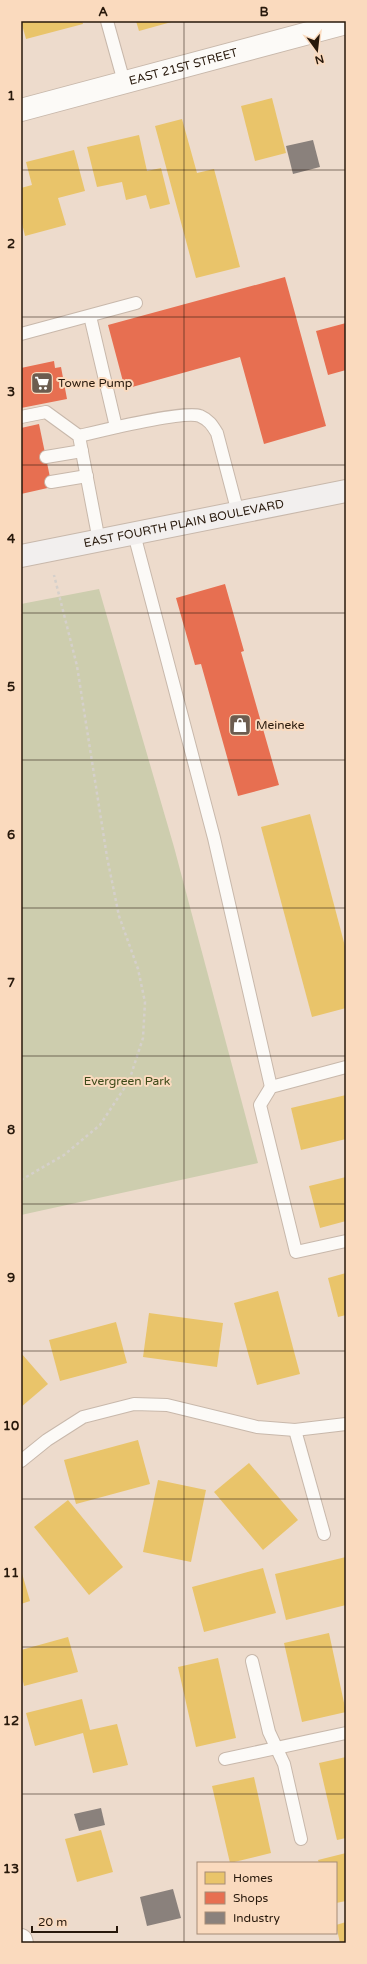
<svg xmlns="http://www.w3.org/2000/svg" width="367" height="1964" viewBox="0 0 367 1964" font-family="'Varela Round',sans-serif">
	<rect width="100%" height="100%" fill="#eddbcc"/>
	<!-- green -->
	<polygon fill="#cdcdae" points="99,589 174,847 258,1163 21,1215 21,604"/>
	<!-- homes -->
	<g fill="#e9c46a">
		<polygon points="21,21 82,21 83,24 26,39"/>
		<polygon points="136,21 175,21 139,31"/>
		<polygon points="272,98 286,153 255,161 241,106"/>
		<polygon points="182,119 197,173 214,169 240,267 196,278 155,126"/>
		<polygon points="139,135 147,171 161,168 170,204 150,209 146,195 126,200 122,182 97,187 87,147"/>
		<polygon points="74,150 85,191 58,198 66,225 25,236 21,219 21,188 32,185 26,162"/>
		<polygon points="310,814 346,950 346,1008 312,1017 261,827"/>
		<polygon points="346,1095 346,1139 301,1150 291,1108"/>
		<polygon points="346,1177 346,1221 320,1228 309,1186"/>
		<polygon points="346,1273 346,1315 338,1317 328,1278"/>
		<polygon points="278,1291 300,1374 257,1385 234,1303"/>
		<polygon points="149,1313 223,1323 217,1367 143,1357"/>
		<polygon points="116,1322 127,1363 60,1381 49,1340"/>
		<polygon points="21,1353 48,1384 21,1407"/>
		<polygon points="138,1440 150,1484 76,1504 64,1460"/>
		<polygon points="249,1463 298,1520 263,1550 214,1492"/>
		<polygon points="158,1480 206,1490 191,1562 143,1552"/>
		<polygon points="68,1500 123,1567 89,1595 34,1527"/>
		<polygon points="346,1557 346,1605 286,1620 275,1574"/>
		<polygon points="263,1568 276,1613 204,1632 192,1587"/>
		<polygon points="21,1570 30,1601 21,1604"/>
		<polygon points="329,1633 346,1712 302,1722 284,1643"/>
		<polygon points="68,1637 78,1672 24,1686 21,1673 21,1650"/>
		<polygon points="218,1658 236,1738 196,1747 178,1667"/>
		<polygon points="82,1699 90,1730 117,1724 128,1765 93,1773 83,1733 35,1746 26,1713"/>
		<polygon points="346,1757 346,1838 337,1840 319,1763"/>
		<polygon points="254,1777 271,1853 230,1863 212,1786"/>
		<polygon points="101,1830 113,1872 77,1882 65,1839"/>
		<polygon points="346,1853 346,1901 336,1903 336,1863 319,1863 318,1860"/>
		<polygon points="346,1922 346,1943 340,1943 336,1925"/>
	</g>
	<!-- shops -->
	<g fill="#e76f51">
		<polygon points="285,277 326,426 264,444 240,357 125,389 108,325"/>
		<polygon points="346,323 346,370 328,375 316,331"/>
		<polygon points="54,361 55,368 61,367 67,399 21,408 21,368"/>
		<polygon points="39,424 52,487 21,494 21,428"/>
		<polygon points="225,584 244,651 241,652 279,785 238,796 201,664 195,665 176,598"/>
	</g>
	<!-- industry -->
	<g fill="#8a817c">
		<polygon points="313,140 320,167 293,174 286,146"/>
		<polygon points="101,1808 105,1825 79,1831 74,1814"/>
		<polygon points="173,1889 181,1918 147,1926 140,1897"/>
	</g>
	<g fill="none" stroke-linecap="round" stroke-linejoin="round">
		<!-- service casing -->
		<g stroke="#c8b8ab" stroke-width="14">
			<g id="service">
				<polyline points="107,21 124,82"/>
				<polyline points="90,316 116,427"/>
				<polyline points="21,334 136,303"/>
				<polyline points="21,417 46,412 79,436 99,541"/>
				<path d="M79,436C100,431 184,410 200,416C209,420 212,425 217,433L238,513"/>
				<polyline points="46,457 82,451"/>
				<polyline points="51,482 87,476"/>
				<polyline points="134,534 214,838 271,1087"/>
				<polyline points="346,1067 271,1087 260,1105 296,1252 346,1241"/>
				<polyline points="295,1430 324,1534"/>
				<polyline points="21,1461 47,1440 83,1417 134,1404 167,1405 257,1427 295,1430 346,1424"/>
				<polyline points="252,1661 269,1732 284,1764 301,1839"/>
				<polyline points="225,1759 346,1733"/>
			</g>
		</g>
		<!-- minor casing -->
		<g stroke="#c8b8ab" stroke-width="24">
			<g id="minor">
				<path id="s1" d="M21,110L346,23"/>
				<polyline points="21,1940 22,1943"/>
			</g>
		</g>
		<!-- secondary casing -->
		<g stroke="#c8b8ab" stroke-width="24">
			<g id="secondary">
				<path id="s2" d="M21,556L346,491"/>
			</g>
		</g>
		<!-- path -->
		<polyline stroke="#d5d0cb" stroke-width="2.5" stroke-dasharray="3 3" stroke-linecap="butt" points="21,1180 64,1155 100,1125 129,1081 143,1038 145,1002 138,969 119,916 107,857 77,666 54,575"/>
		<!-- service -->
		<use href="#service" stroke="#fcfaf7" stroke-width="12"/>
		<!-- minor -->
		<use href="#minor" stroke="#fcfaf7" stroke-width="22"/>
		<!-- secondary -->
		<use href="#secondary" stroke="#f2efee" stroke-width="22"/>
	</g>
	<!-- grid -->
	<path fill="none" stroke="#27180b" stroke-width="1" stroke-opacity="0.55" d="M184,21V1943M21,170H346M21,317H346M21,465H346M21,613H346M21,760H346M21,908H346M21,1056H346M21,1204H346M21,1351H346M21,1499H346M21,1647H346M21,1794H346"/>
	<!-- icons -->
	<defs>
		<g id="supermarket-square" transform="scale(1.15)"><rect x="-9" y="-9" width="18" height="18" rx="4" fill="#6c5c4f" stroke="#fadabe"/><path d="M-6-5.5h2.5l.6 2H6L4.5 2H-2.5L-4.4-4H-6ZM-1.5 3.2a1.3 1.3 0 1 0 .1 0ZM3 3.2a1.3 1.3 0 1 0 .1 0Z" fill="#fff"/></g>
		<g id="shop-square" transform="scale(1.15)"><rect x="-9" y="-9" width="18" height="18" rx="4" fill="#6c5c4f" stroke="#fadabe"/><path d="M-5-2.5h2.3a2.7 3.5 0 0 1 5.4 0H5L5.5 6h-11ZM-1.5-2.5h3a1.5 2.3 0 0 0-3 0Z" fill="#fff"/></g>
	</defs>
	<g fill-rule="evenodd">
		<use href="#supermarket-square" x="42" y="383"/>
		<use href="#shop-square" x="240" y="725"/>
	</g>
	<g text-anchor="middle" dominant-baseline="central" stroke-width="4" stroke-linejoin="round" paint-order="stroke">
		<!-- street labels -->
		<g font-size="12" fill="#27180b" stroke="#fadabe">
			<text stroke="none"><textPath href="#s1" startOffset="168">EAST 21ST STREET</textPath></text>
			<text stroke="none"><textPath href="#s2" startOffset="166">EAST FOURTH PLAIN BOULEVARD</textPath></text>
		</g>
		<!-- poi labels -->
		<g font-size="12" fill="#27180b" stroke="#fadabe" text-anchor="start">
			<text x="58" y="383">Towne Pump</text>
			<text x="256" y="725">Meineke</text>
		</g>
		<!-- park labels -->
		<g font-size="12" fill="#3d4a19" stroke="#fadabe">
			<text x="127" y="1081">Evergreen Park</text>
		</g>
	</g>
	<!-- border -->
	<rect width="367" height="1964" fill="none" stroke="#fadabe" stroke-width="44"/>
	<!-- legend -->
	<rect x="197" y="1862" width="140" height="72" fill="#fadabe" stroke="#a68c76"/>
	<rect x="205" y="1872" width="20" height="12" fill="#e9c46a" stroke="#a68c76"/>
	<text x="233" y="1882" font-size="12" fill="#27180b">Homes</text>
	<rect x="205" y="1892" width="20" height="12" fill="#e76f51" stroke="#a68c76"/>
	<text x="233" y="1902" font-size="12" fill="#27180b">Shops</text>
	<rect x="205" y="1912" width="20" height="12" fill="#8a817c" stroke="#a68c76"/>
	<text x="233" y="1922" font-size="12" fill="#27180b">Industry</text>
	<!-- north arrow -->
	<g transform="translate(317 50) rotate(165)" stroke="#fadabe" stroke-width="3" paint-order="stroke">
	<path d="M0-3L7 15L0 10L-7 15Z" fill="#27180b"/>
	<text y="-6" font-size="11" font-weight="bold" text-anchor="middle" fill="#27180b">N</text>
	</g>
	<!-- scale -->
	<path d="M32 1926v6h85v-6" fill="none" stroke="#27180b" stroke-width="2"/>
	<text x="38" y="1926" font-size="12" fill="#27180b" stroke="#fadabe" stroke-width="3" paint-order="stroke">20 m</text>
	<rect x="22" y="22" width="323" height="1920" fill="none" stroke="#27180b" stroke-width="1.5"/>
	<g font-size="13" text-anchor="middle" font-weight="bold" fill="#27180b">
		<text x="103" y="16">A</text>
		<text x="264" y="16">B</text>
		<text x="11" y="100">1</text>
		<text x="11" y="248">2</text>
		<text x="11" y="396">3</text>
		<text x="11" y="543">4</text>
		<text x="11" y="691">5</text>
		<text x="11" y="839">6</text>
		<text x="11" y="987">7</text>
		<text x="11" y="1134">8</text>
		<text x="11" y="1282">9</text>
		<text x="11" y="1430">10</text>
		<text x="11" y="1577">11</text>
		<text x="11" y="1725">12</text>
		<text x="11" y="1873">13</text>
	</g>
</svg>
